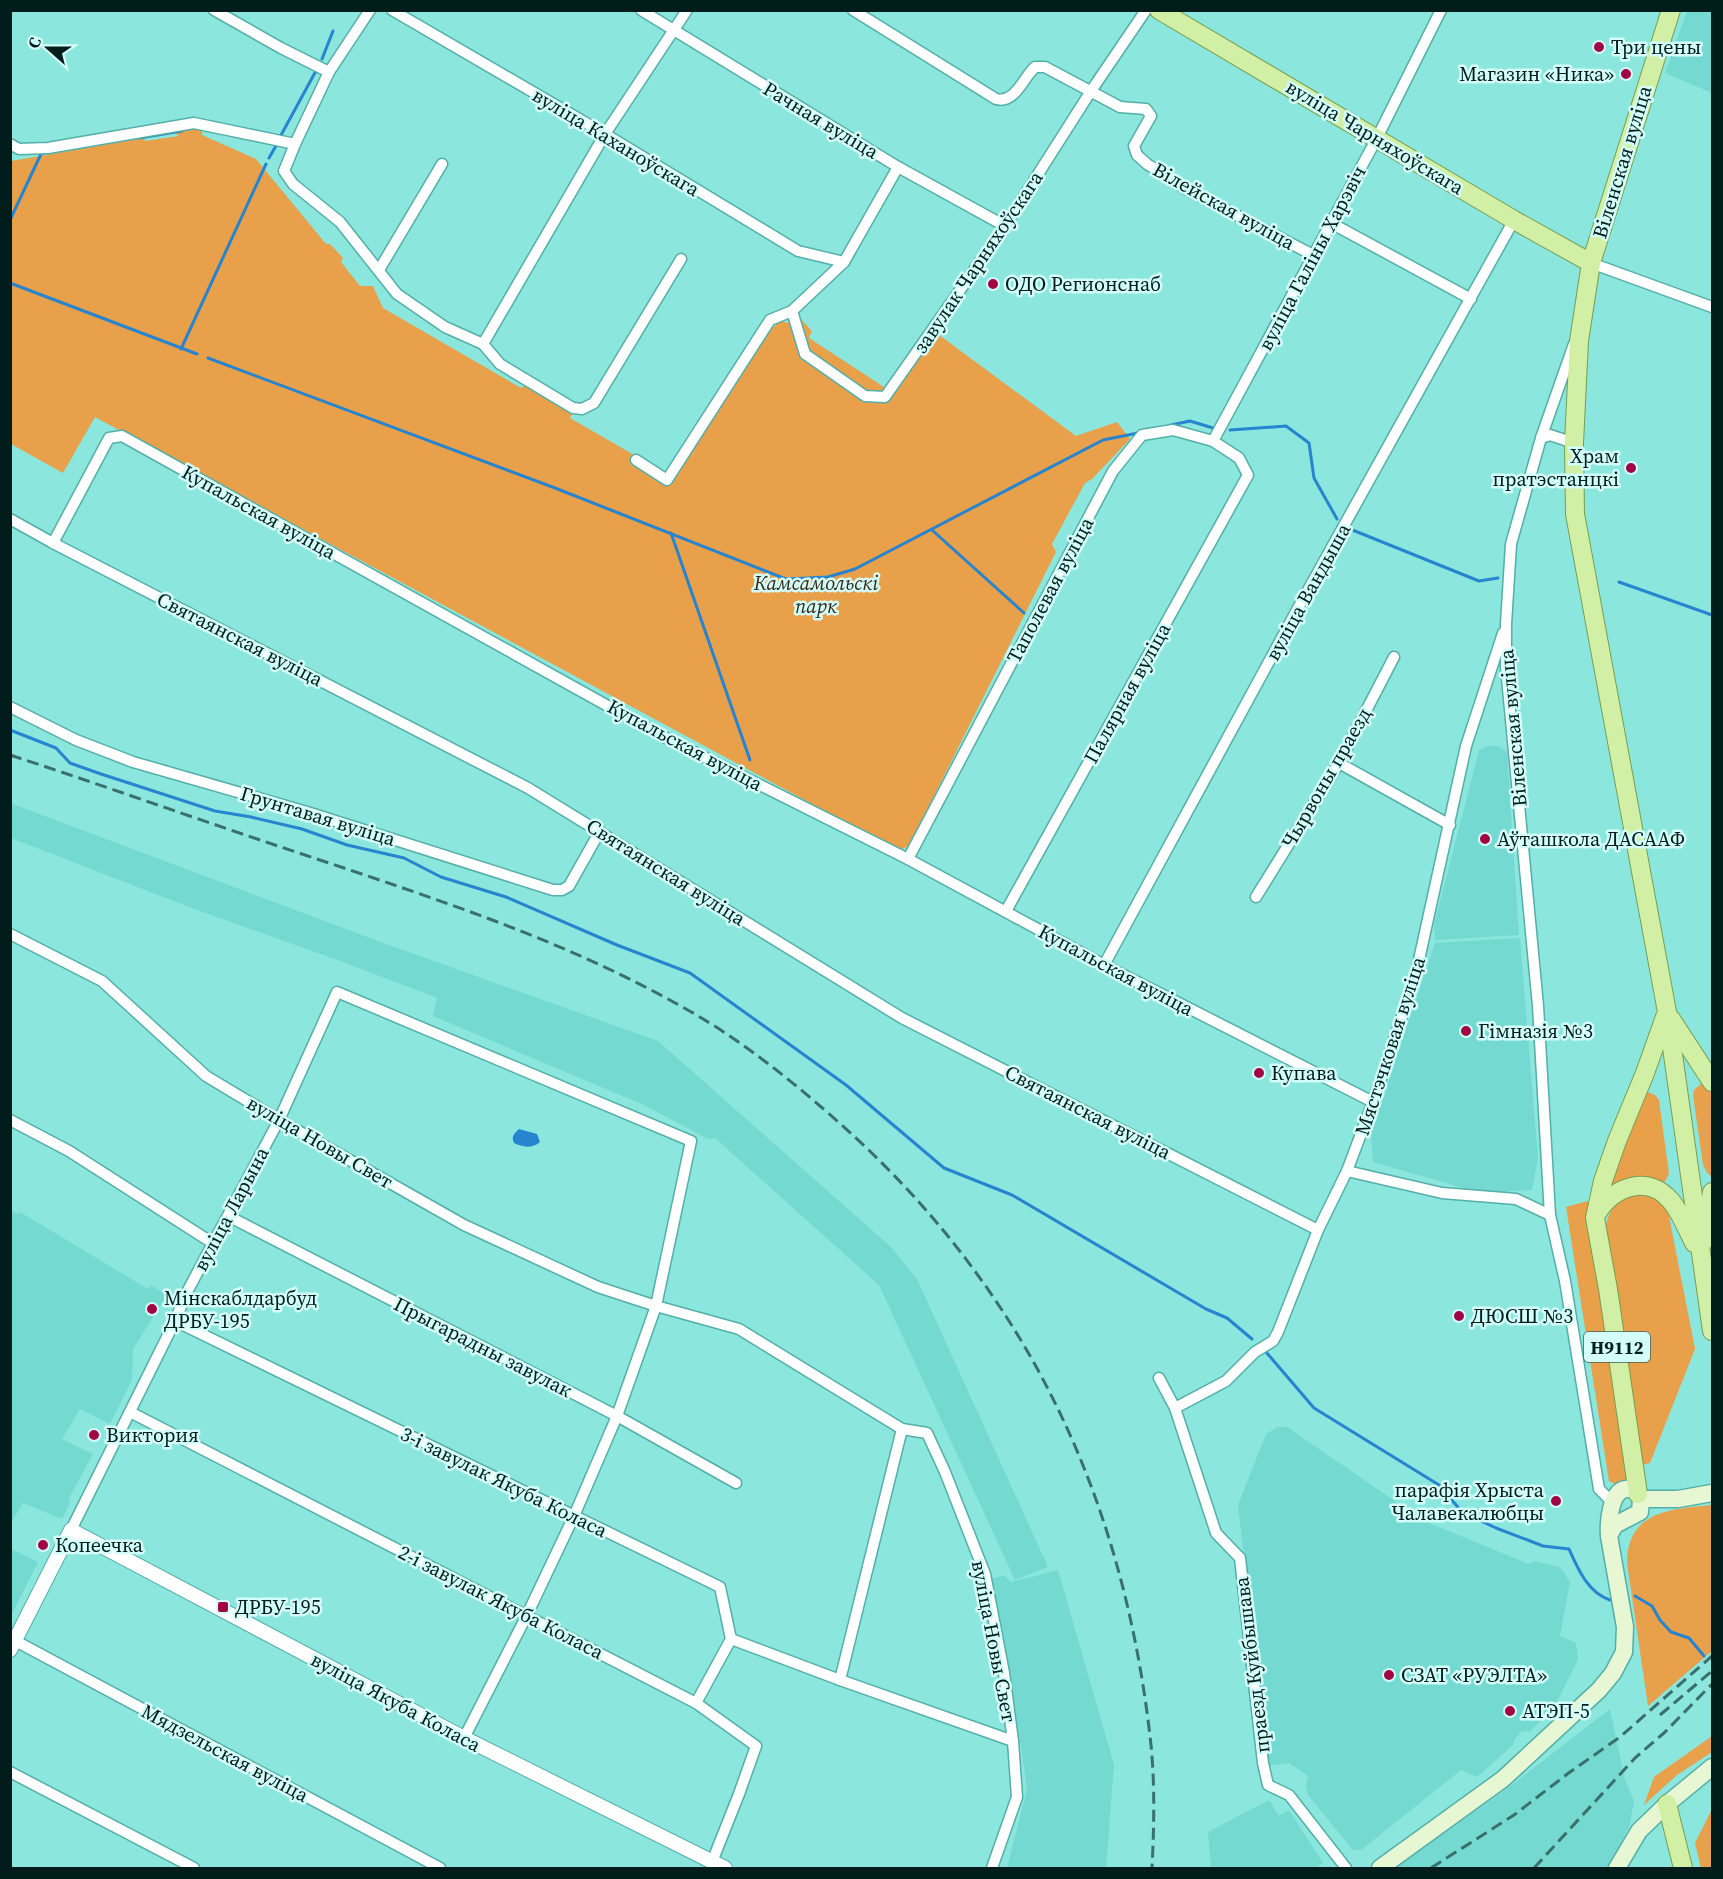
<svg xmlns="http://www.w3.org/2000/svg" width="1723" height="1879" viewBox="0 0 1723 1879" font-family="'Source Serif 4',serif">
	<rect width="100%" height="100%" fill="#8be6dd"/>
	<!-- built -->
	<g fill="#74dad1">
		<polygon points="1687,11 1712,11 1712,93 1665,73"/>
		<polygon points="1487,746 1498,746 1507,752 1519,935 1435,940 1434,925 1479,750"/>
		<polygon points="10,803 378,941 658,1041 891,1247 917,1279 1048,1567 1015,1580 879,1285 715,1138 708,1139 644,1105 433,1016 437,998 343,962 189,907 11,838"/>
		<polygon points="1520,938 1538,1159 1532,1190 1481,1193 1373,1162 1371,1133 1435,943"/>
		<polygon points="11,1210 18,1214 20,1212 148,1289 151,1285 167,1295 133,1349 132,1380 110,1424 80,1409 62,1439 93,1454 69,1498 70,1503 62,1519 23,1503 11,1523"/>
		<polygon points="1278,1427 1287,1427 1424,1521 1529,1564 1533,1561 1560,1567 1570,1582 1560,1636 1576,1643 1578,1659 1556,1704 1530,1732 1522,1731 1515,1739 1512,1746 1477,1777 1461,1770 1361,1850 1353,1850 1308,1795 1306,1785 1308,1776 1289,1763 1268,1766 1238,1505 1266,1434"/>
		<polygon points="11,1549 38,1562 11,1616"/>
		<polygon points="1058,1570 1114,1765 1106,1868 1007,1868 1027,1789 1021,1747 989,1580 1004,1575 1011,1582"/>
		<polygon points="1610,1709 1625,1780 1634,1801 1630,1825 1608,1868 1395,1868 1504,1791"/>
		<polygon points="1269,1800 1279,1816 1289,1810 1323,1863 1315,1868 1211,1868 1208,1832"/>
	</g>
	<!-- green -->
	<g fill="#e9a04a">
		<polygon points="202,127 202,135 256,159 326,244 330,244 343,258 341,262 360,286 373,286 383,308 521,388 526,385 572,414 570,418 674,478 689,456 687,453 722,401 724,402 734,388 731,387 769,329 774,327 780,319 786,323 800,318 812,331 809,338 887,389 931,329 1076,436 1117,422 1130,439 1092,479 1085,483 1052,544 1056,552 909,846 900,850 888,845 95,417 63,473 11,444 11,161 144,138 145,141 179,136 175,133"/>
		<polygon points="1703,1082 1712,1093 1712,1177 1707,1173 1703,1165 1693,1095 1694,1090"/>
		<path d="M1645,1091L1655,1095L1659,1100L1669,1174L1663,1185C1637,1178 1628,1174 1606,1192Z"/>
		<path d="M1633,1194L1652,1196L1668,1211L1695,1349L1650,1463L1640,1465L1605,1229C1608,1212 1616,1199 1633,1194Z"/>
		<polygon points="1588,1201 1609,1320 1631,1479 1615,1484 1609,1481 1566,1207"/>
		<path d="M1712,1505V1651L1648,1706L1627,1563C1627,1511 1671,1509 1712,1505Z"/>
		<polygon points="1712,1736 1712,1752 1677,1775 1644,1805 1654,1777"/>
		<polygon points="1712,1809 1712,1868 1701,1868 1695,1843"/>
	</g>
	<!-- water -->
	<path fill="#2784ce" d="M519,1129L537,1134L540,1142C532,1149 522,1147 514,1143C511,1136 514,1134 519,1129Z"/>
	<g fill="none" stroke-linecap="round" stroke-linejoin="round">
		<!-- stream -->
		<g stroke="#2784ce" stroke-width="3">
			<polyline points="322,59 333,31"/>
			<polyline points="280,137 317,69"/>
			<polyline points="139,138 182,131"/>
			<polyline points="269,158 277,144"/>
			<polyline points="10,220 41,154 44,153"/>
			<polyline points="10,283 197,354"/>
			<polyline points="181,349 266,164"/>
			<polyline points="208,358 555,488 786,579 828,577 855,569 1103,440 1138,433"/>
			<polyline points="1171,425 1190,421 1213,428"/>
			<polyline points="1230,430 1286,426 1309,443 1314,478 1337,519"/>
			<polyline points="1350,529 1479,581 1498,578"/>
			<polyline points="932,530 1024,613"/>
			<polyline points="671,533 750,760"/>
			<polyline points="1619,582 1712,615"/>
			<polyline points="10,730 56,748 70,763 101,774 215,811 251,817 302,829 347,845 404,858 441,877 506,897 617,945 690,973 846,1085 944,1168 1012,1195 1206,1309 1227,1318 1252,1339"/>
			<path d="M1266,1352L1314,1408L1439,1485L1462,1512L1496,1528L1543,1546L1569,1549C1578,1569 1588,1593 1610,1600"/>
			<polyline points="1635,1596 1652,1606 1660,1620 1671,1632 1689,1638 1704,1656"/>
		</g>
		<!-- minor casing -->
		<g stroke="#53afa7" stroke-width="13">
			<g id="minor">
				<polyline points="214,10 281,48 329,72"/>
				<polyline points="370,10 329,72 295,144 284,171 293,184 340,222 397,294 445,327 483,344 500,364 573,408 582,409 594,403 681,259"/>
				<polyline points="392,10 605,134 798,251 844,262"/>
				<polyline points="641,10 898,167 1005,226"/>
				<path d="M853,10L996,99C1015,104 1023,78 1035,67H1045L1120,107L1146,109L1151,116L1134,146L1137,155L1147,164L1186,189L1313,255"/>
				<polyline points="10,144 19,149 48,148 194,123 295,144"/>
				<polyline points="1331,223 1471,299"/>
				<polyline points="1591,263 1712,307"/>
				<polyline points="379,270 442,164"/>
				<polyline points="792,311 805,354 865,396 885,397 1005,226 1091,91 1146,10"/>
				<polyline points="483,344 605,134 687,10"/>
				<polyline points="1574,344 1541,438 1511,544 1506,624 1506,667 1538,1006 1550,1215 1565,1281 1599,1489 1608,1498 1613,1499"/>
				<polyline points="1541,438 1550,435 1574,443"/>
				<polyline points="1213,441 1377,138 1441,10"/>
				<polyline points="636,460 667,480 770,320 792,311 844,262 898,167"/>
				<polyline points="10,519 53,543 528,788 902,1018 1318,1230"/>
				<polyline points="53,543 109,438 122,436 660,735 908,859 1104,965 1373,1102"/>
				<polyline points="10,707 76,740 133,762 307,812 553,890 562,890 569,886 600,831"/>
				<polyline points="1339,763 1450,825"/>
				<polyline points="908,859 1113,471 1142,435 1173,430 1213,441 1239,458 1248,475 1006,911"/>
				<polyline points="1256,897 1339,763 1394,657"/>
				<polyline points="10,934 102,981 206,1076 279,1120 464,1225 598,1287 656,1306 739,1329 902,1429 927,1433 945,1472 985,1574 1004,1673 1013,1741 1017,1797 992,1868"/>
				<polyline points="1104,965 1297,610 1514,220"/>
				<polyline points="10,1120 69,1151 214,1244"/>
				<polyline points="1347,1171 1442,1193 1516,1199 1550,1215"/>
				<polyline points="228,1216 617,1416 736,1483"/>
				<polyline points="175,1321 720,1587 731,1639 696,1703"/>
				<polyline points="1159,1378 1175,1408 1216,1533 1240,1558 1263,1763 1268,1785 1289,1795 1346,1868"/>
				<polyline points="1175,1408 1226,1381 1255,1352 1273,1341 1278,1332 1318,1230 1347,1171 1373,1102 1415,978 1466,746 1503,633"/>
				<polyline points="130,1412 696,1703 756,1746 739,1794 712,1862"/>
				<polyline points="71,1530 175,1321 187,1292 279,1120 337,992 691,1141 656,1306 617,1416 574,1516 527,1615 464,1738"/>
				<polyline points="10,1638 440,1868"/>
				<polyline points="731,1639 840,1680 1013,1741"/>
				<polyline points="840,1680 902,1429"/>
				<polyline points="10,1772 194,1868"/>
			</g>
		</g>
		<!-- tertiary casing -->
		<g stroke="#53afa7" stroke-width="16">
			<polyline id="tertiary" points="10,1650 71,1530 464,1738 725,1868"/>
		</g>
		<!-- secondary casing -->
		<g stroke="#53afa7" stroke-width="19">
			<g id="secondary">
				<polyline points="1641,1499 1678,1499 1712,1493"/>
				<path d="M1380,1868L1503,1779L1599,1690L1613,1673L1624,1652L1625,1627L1609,1536C1608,1523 1610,1491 1626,1489C1634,1488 1638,1493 1641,1499L1640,1512L1615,1525L1609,1536"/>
				<polyline points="1617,1868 1639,1831 1667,1804 1712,1767"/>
			</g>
		</g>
		<!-- primary casing -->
		<g stroke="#759f4f" stroke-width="20">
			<g id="primary">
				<polyline points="1159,10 1514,220 1591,263"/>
				<polyline points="1671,10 1591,263 1579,341 1574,443 1575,514 1667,1012 1712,1331"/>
				<polyline points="1671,1019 1712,1082"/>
				<path d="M1597,1213C1614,1186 1649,1174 1671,1201C1681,1213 1687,1229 1694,1243"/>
				<polyline points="1704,1241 1712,1192"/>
				<polyline points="1638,1494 1608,1289 1595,1218 1603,1181 1617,1141 1645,1073 1665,1017"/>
				<polyline points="1667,1804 1683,1868"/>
			</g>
		</g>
		<!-- minor -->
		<use href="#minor" stroke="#fff" stroke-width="10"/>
		<!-- tertiary -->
		<use href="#tertiary" stroke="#fff" stroke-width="14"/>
		<!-- secondary -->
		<use href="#secondary" stroke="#e8f7d3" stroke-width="16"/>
		<!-- primary -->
		<use href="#primary" stroke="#d2efa6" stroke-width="18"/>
		<!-- rail -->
		<g stroke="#3a706b" stroke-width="3" stroke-dasharray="12 6" stroke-linecap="butt">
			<path d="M10,755C108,787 205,822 302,854C430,897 559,938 677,1004C729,1032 776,1068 820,1106C1019,1275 1123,1487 1151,1745C1155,1786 1154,1828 1152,1868"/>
			<polyline points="1660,1715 1712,1671"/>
			<polyline points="1431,1868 1514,1815 1570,1772 1620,1737 1712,1656"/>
			<polyline points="1534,1868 1635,1758 1664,1733 1712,1684"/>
		</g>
	</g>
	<!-- markers -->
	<g fill="#a10544" stroke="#d3fef9" stroke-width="2">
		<circle cx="1599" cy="47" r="6"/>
		<circle cx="1626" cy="74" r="6"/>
		<circle cx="993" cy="284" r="6"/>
		<circle cx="1631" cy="468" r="6"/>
		<circle cx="1485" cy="839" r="6"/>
		<circle cx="1466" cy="1031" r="6"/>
		<circle cx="1259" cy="1073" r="6"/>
		<circle cx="152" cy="1309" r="6"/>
		<circle cx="1459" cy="1316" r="6"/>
		<circle cx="94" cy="1435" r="6"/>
		<circle cx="1556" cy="1501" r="6"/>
		<circle cx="43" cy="1545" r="6"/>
		<rect x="217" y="1601" width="12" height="12" rx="3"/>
		<circle cx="1389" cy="1675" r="6"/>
		<circle cx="1510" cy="1711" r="6"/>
	</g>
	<g text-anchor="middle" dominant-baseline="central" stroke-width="5" stroke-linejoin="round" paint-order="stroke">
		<!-- shield labels -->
		<rect fill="#d3fef9" stroke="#40605e" stroke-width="1.5" x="1584" y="1332" width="66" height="30" rx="4.5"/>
		<g font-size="18" font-weight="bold" fill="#011d1b">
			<text x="1617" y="1347">Н9112</text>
		</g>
		<!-- poi labels -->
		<g font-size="20" fill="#011d1b" stroke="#d3fef9" text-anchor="start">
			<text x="1611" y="47">Три цены</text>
			<text x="1614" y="74" text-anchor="end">Магазин «Ника»</text>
			<text x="1005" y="284">ОДО Регионснаб</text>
			<text x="1619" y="456" text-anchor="end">Храм<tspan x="1619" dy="23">пратэстанцкі</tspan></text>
			<text x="1497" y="839">Аўташкола ДАСААФ</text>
			<text x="1478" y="1031">Гімназія №3</text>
			<text x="1271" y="1073">Купава</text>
			<text x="164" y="1298">Мінскаблдарбуд<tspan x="164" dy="23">ДРБУ-195</tspan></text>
			<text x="1471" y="1316">ДЮСШ №3</text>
			<text x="106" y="1435">Виктория</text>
			<text x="1544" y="1490" text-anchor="end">парафія Хрыста<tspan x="1544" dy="23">Чалавекалюбцы</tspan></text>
			<text x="55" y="1545">Копеечка</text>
			<text x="235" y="1607">ДРБУ-195</text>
			<text x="1401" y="1675">СЗАТ «РУЭЛТА»</text>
			<text x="1522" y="1711">АТЭП-5</text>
		</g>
		<!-- street labels -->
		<g font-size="20" fill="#011d1b" stroke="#d3fef9">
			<text transform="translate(821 120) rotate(31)">Рачная вуліца</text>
			<text transform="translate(1375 137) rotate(31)">вуліца Чарняхоўскага</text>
			<text transform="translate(616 142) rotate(31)">вуліца Каханоўскага</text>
			<text transform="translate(1622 162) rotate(-73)">Віленская вуліца</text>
			<text transform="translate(1224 206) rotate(29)">Вілейская вуліца</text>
			<text transform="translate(1312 258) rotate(-62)">вуліца Галіны Харэвіч</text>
			<text transform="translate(978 262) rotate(-56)">завулак Чарняхоўскага</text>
			<text transform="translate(259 512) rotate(29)">Купальская вуліца</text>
			<text transform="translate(1050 590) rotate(-62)">Таполевая вуліца</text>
			<text transform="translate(1308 592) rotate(-61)">вуліца Вандыша</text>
			<text transform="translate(240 639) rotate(27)">Святаянская вуліца</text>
			<text transform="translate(1127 693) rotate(-61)">Палярная вуліца</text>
			<text transform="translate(1513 728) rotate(-95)">Віленская вуліца</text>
			<text transform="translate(685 745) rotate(28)">Купальская вуліца</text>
			<text transform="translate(1326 778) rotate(-60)">Чырвоны праезд</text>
			<text transform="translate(318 816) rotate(17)">Грунтавая вуліца</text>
			<text transform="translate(666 872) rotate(32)">Святаянская вуліца</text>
			<text transform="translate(1116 970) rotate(28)">Купальская вуліца</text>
			<text transform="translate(1390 1046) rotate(-72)">Мястэчковая вуліца</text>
			<text transform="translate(1088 1112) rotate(27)">Святаянская вуліца</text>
			<text transform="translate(320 1142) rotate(30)">вуліца Новы Свет</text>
			<text transform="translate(231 1209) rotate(-62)">вуліца Ларына</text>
			<text transform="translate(483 1347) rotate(27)">Прыгарадны завулак</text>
			<text transform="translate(504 1482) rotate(26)">3-і завулак Якуба Коласа</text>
			<text transform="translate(501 1602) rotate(27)">2-і завулак Якуба Коласа</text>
			<text transform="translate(994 1641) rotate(79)">вуліца Новы Свет</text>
			<text transform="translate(1252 1665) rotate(-97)">праезд Куйбышава</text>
			<text transform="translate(396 1702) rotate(28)">вуліца Якуба Коласа</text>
			<text transform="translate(225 1753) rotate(28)">Мядзельская вуліца</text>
		</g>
		<!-- park labels -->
		<g font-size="20" font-style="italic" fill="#352717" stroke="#d3fef9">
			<text x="816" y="583">Камсамольскі<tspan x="816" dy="23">парк</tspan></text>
		</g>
	</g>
	<!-- border -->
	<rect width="1723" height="1879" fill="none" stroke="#011d1b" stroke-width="24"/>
	<!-- north arrow -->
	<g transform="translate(48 48) rotate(291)" stroke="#d3fef9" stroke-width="4.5" paint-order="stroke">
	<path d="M0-4.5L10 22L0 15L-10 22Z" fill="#011d1b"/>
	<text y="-9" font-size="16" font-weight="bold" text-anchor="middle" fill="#011d1b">С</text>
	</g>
</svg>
